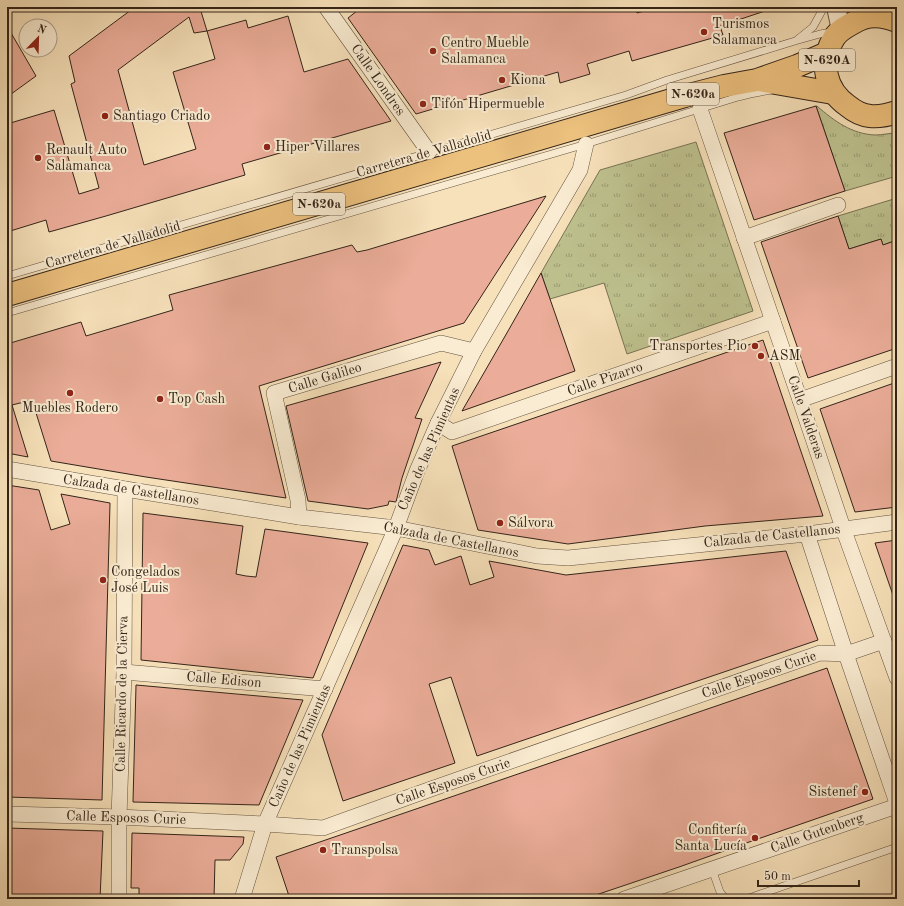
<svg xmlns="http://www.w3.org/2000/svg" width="904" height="906" viewBox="0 0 904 906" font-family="'Old Standard TT',serif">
	<defs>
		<pattern id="grass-tufts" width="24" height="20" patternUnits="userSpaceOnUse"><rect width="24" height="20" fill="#bec28f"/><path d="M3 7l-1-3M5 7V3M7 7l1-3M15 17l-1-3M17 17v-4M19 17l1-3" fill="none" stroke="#9b9d74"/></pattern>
	</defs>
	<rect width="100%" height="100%" fill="#f7e1ba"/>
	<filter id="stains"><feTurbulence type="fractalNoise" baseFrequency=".005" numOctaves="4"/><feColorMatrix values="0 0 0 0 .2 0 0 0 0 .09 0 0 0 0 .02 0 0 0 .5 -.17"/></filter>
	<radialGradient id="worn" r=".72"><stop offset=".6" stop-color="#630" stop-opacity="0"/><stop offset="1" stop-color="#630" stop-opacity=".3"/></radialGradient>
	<!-- grass -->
	<g fill="url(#grass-tufts)" stroke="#787354">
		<path d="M816,106H817C834,121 852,134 875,135C882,135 890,133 897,133V176L845,191Z"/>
		<polygon points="696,142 753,311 627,354 604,283 550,299 541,273 600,170"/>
		<polygon points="897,198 897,240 883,245 881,239 849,249 838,216"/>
	</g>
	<!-- building -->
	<g fill="#ebad99" stroke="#332419" fill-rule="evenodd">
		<path d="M135,7H202L200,8L207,31L246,20L248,28L288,16L304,72L348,59L391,121L242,164L245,175L106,216L49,232L46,220L7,232V124L54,110L79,194L99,188L71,84L75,82L69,56ZM189,17L194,33L207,31L215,59L173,72L196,149L144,165L118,70Z"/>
		<polygon points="362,7 635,7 637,13 658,7 770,7 771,9 720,26 723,35 632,61 629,51 587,64 590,74 560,83 558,72 416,114 348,18"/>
		<polygon points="7,26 36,76 7,97"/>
		<polygon points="816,106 845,191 754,220 724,133"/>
		<polygon points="546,196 464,323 259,386 286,498 146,477 51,461 32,400 12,405 28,457 7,453 7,344 81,322 86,336 173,310 169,295 352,245 357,252 367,250"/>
		<polygon points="838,216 849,249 881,239 883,245 897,240 897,348 808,378 761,242"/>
		<polygon points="541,273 575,371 462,411 508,331"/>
		<polygon points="763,340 823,516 705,526 568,544 478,530 452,446"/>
		<polygon points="441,362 415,418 422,419 402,478 396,502 389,501 388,505 368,509 308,501 286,406"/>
		<polygon points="897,382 897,507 855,512 820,409"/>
		<polygon points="7,485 39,490 51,530 70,524 61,494 110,503 102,800 7,797"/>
		<polygon points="143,513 243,526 236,574 246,576 256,577 265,529 368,543 313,678 141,660"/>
		<polygon points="897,540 897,601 895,601 875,543"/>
		<polygon points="403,545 429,550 435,565 461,556 470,585 494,577 489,561 566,575 786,551 818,640 477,756 451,677 429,684 455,763 343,801 322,735"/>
		<polygon points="827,668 873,799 752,841 679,867 584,899 290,899 276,857"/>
		<polygon points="136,685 303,700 259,805 133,802"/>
		<polygon points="7,828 103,831 100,899 7,899"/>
		<polygon points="132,833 244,837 243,844 230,860 215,860 214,899 139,899 139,888 131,888"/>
	</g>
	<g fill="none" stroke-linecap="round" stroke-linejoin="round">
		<!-- service casing -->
		<g stroke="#645341" stroke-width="8">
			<g id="service">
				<polyline points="798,39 813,27 824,7"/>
				<polyline points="7,276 626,95 667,80 795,41 820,34 832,32"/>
				<polyline points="7,313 586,144 738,97 750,94 771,90"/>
				<polyline points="712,869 720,892 726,899"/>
				<polyline points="746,899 897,847"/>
			</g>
		</g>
		<!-- minor casing -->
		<g stroke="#645341" stroke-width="16">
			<g id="minor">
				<polyline points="326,7 429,152"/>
				<polyline points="700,109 800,400 843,528 897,678"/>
				<polyline points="744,238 838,205"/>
				<polyline points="800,400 897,366"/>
				<polyline points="438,423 452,432 773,321"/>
				<polyline points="7,469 125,489 299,517 396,528 537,556 568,558 807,534 897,522"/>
				<polyline points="299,517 298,500 274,393 441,343 474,351"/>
				<polyline points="807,534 846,654 897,803"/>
				<polyline points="124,672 325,689"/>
				<polyline points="7,814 119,817 265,824 323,828 431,789 820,653 846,654 884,641"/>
				<polyline points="119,899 119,817 124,672 125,489"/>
				<polyline points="242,899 265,824 396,528 417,471 438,423 474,351 580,170 586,144"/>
				<polyline points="624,899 897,806"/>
			</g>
		</g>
		<!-- tertiary casing -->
		<g stroke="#645341" stroke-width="20">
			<polyline id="tertiary" points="836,7 841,30"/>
		</g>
		<!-- trunk casing -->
		<g stroke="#332419" stroke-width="24">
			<g id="trunk">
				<path d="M897,21C881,15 868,14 853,23C846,27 838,31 834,38C819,62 825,90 848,106C854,111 861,115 870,116C879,117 888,115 897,112"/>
				<polyline points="759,80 833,93"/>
				<polyline points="7,295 685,96 724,86 757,80 797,66 827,53"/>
			</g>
		</g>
		<!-- service -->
		<use href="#service" stroke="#faecd2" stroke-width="7"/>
		<!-- minor -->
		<use href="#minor" stroke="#faecd2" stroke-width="15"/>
		<!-- tertiary -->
		<use href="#tertiary" stroke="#faecd2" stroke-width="18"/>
		<!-- trunk -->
		<use href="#trunk" stroke="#ecc07d" stroke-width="22"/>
	</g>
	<!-- markers -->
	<g fill="#8f2418" stroke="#faecd2" stroke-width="1.5">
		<circle cx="704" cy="32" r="4"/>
		<circle cx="433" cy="51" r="4"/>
		<circle cx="502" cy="80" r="4"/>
		<circle cx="423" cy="104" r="4"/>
		<circle cx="105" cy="116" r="4"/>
		<circle cx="267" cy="147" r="4"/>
		<circle cx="38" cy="158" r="4"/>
		<circle cx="755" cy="346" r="4"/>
		<circle cx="761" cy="356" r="4"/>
		<circle cx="70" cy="393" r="4"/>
		<circle cx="160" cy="399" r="4"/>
		<circle cx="500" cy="523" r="4"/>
		<circle cx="103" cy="580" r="4"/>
		<circle cx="865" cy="792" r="4"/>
		<circle cx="755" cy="838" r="4"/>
		<circle cx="323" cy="850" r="4"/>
	</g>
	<g text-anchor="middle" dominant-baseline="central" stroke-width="4" stroke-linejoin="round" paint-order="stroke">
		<!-- shield labels -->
		<g fill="#faecd2" stroke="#6f6050" stroke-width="1">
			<rect x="799" y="49" width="56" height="22" rx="3"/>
			<rect x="667" y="83" width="52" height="22" rx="3"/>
			<rect x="293" y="193" width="52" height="22" rx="3"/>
		</g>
		<g font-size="13" font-weight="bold" fill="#332419">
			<text x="827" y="60">N-620A</text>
			<text x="693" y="94">N-620a</text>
			<text x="319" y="204">N-620a</text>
		</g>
		<!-- poi labels -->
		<g font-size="14" fill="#332419" stroke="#faecd2" text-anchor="start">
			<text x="712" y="24">Turismos<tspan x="712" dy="16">Salamanca</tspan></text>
			<text x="441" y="43">Centro Mueble<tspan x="441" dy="16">Salamanca</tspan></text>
			<text x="510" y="80">Kiona</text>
			<text x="431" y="104">Tifón Hipermueble</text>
			<text x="113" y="116">Santiago Criado</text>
			<text x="275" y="147">Hiper Villares</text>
			<text x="46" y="150">Renault Auto<tspan x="46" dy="16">Salamanca</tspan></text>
			<text x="747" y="346" text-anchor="end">Transportes Pio</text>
			<text x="769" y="356">ASM</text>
			<text x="168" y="399">Top Cash</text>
			<text x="70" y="408" text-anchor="middle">Muebles Rodero</text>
			<text x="508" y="523">Sálvora</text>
			<text x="111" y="572">Congelados<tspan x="111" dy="16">José Luis</tspan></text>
			<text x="857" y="792" text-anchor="end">Sistenef</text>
			<text x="747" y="830" text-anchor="end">Confitería<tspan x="747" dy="16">Santa Lucía</tspan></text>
			<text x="331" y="850">Transpolsa</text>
		</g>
		<!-- street labels -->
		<g font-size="14" fill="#332419" stroke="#faecd2">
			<text transform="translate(378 80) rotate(55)">Calle Londres</text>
			<text transform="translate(424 154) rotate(-16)">Carretera de Valladolid</text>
			<text transform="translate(113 245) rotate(-16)">Carretera de Valladolid</text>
			<text transform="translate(325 378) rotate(-17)">Calle Galileo</text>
			<text transform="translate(605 379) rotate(-19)">Calle Pizarro</text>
			<text transform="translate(806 417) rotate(71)">Calle Valderas</text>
			<text transform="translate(429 449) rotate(-66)">Caño de las Pimientas</text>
			<text transform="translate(131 490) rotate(9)">Calzada de Castellanos</text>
			<text transform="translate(772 536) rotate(-6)">Calzada de Castellanos</text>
			<text transform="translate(451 540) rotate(11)">Calzada de Castellanos</text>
			<text transform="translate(759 675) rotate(-19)">Calle Esposos Curie</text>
			<text transform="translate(224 680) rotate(5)">Calle Edison</text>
			<text transform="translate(122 694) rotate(-89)">Calle Ricardo de la Cierva</text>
			<text transform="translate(300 746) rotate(-66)">Caño de las Pimientas</text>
			<text transform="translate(453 782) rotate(-19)">Calle Esposos Curie</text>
			<text transform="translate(126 818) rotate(2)">Calle Esposos Curie</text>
			<text transform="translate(817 833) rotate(-19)">Calle Gutenberg</text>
		</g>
	</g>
	<!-- margin -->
	<rect width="904" height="906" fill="none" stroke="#f7e1ba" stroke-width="24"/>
	<rect x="8" y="8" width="888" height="890" fill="none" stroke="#332419" stroke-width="2"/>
	<rect x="12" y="12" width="880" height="882" fill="none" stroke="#332419"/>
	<!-- north arrow -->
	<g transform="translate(38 38) rotate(23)"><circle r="19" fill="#faecd2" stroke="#aa9c88"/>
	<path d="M0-3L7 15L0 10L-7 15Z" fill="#8f2418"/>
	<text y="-6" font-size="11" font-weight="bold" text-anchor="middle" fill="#332419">N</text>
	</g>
	<!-- scale -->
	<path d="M758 880v6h101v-6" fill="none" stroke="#332419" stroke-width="2"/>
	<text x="764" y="880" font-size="12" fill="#332419" stroke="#faecd2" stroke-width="3" paint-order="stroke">50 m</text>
	<rect width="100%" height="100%" filter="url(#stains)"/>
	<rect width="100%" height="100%" fill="url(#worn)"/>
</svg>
